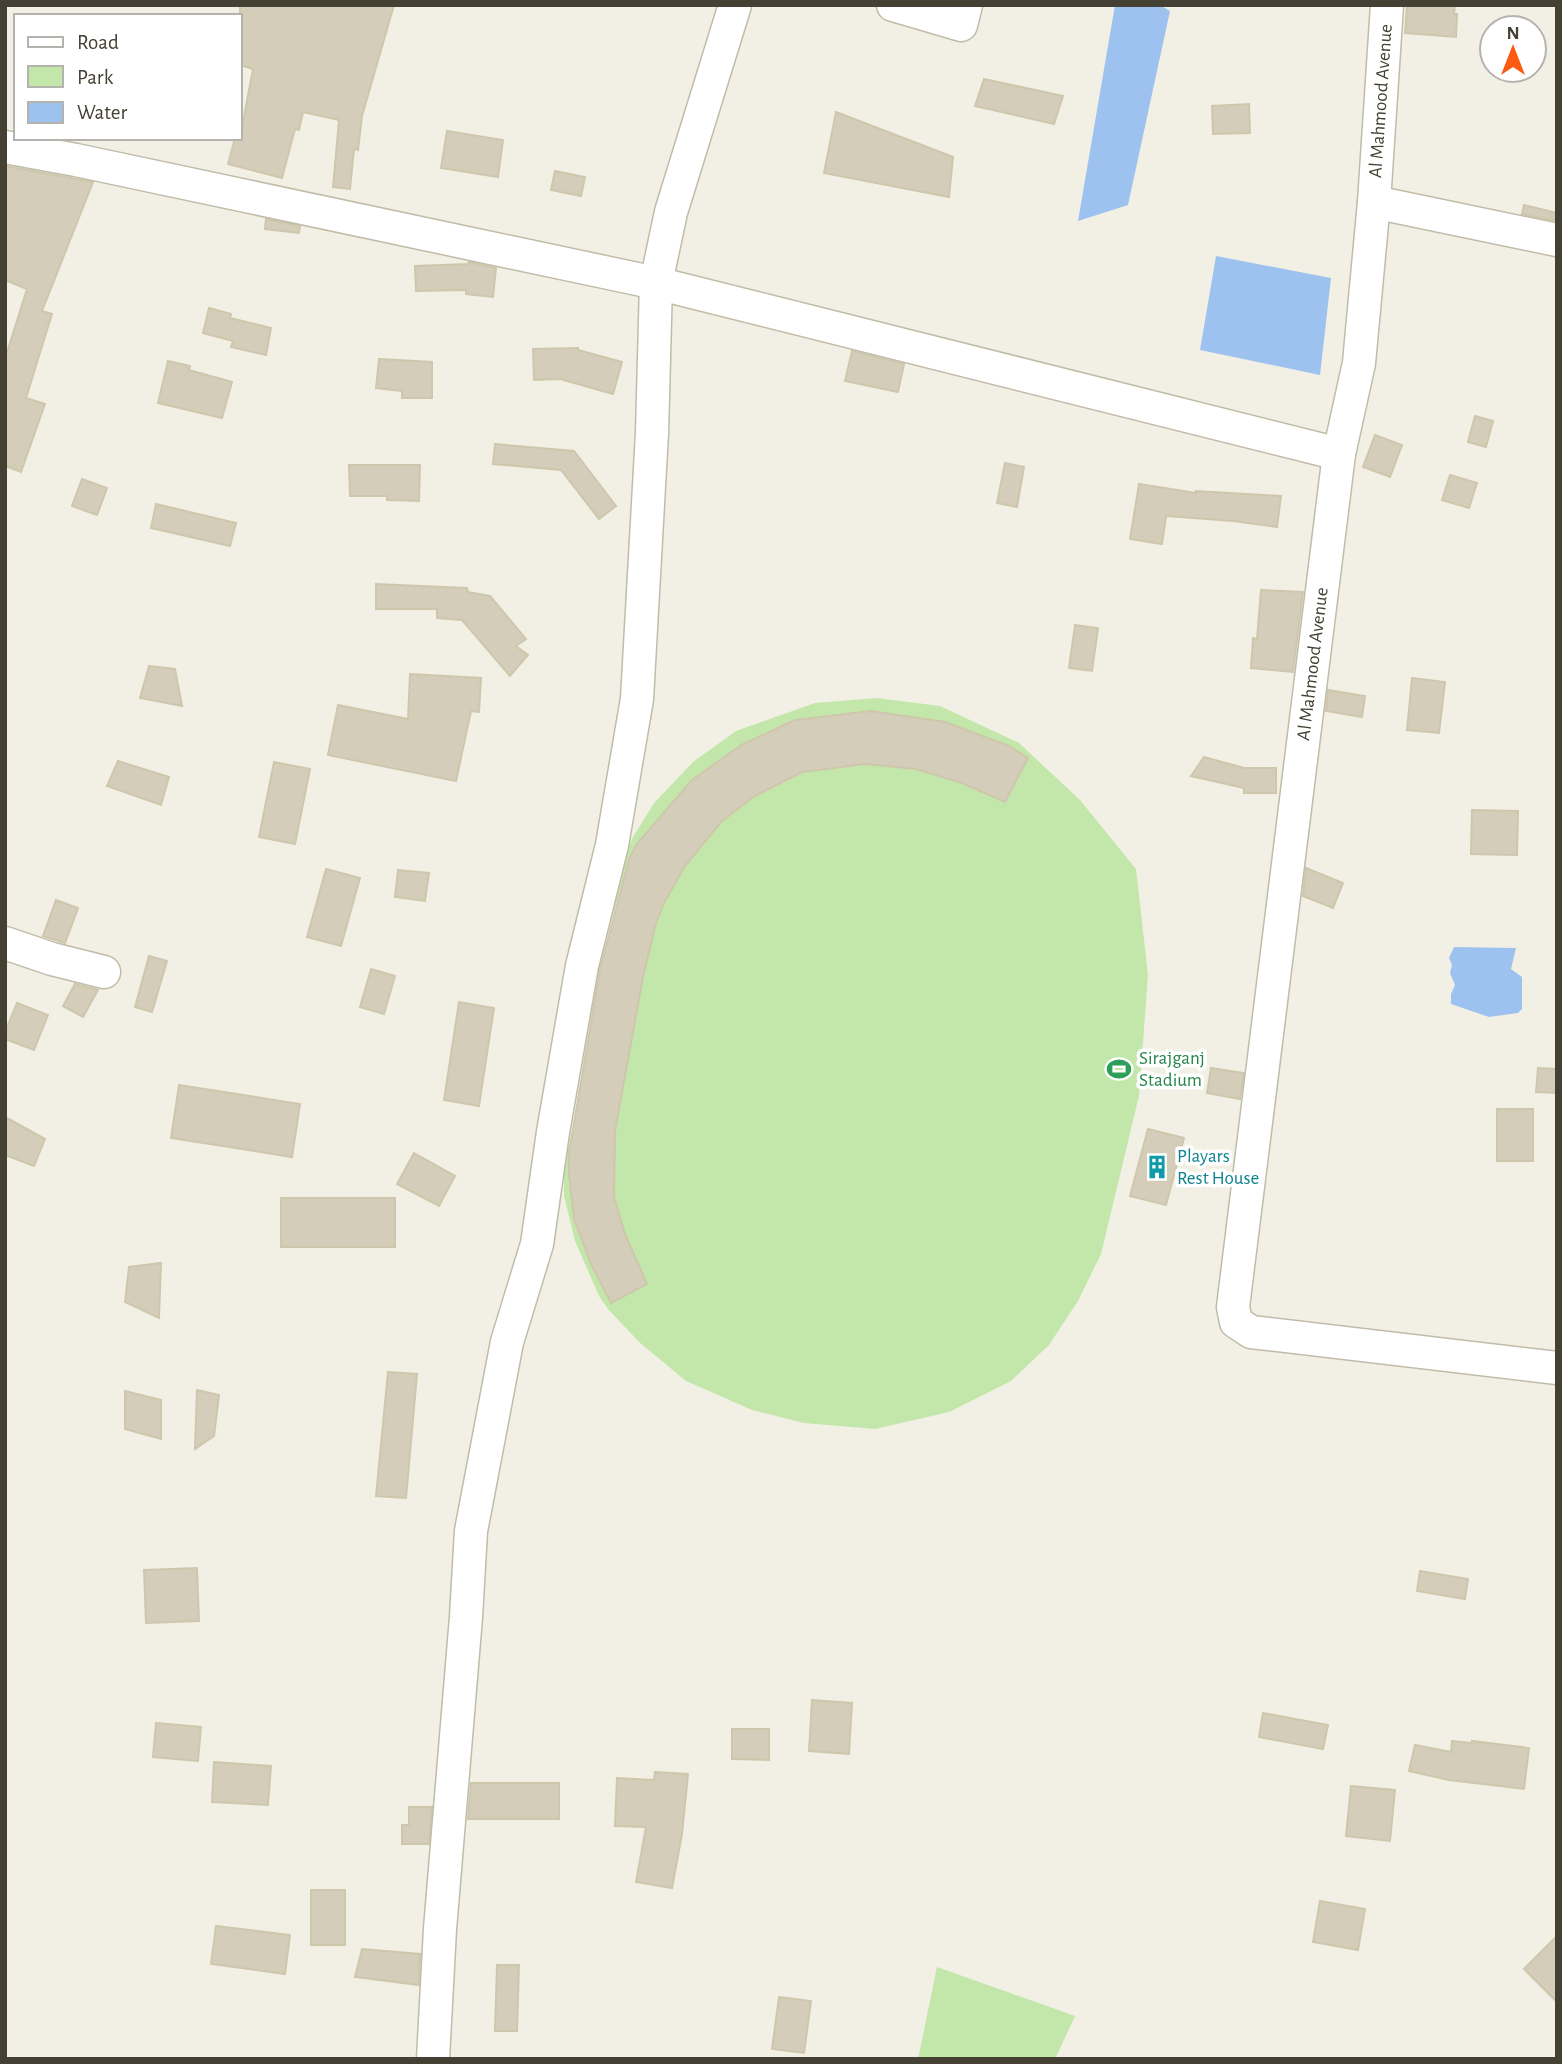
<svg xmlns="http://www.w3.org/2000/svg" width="1562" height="2064" viewBox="0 0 1562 2064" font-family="'Alegreya Sans',sans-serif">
	<rect width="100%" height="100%" fill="#f2f0e4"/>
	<!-- green -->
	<g fill="#c3e7ab" fill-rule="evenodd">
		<path d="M877,698L940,706L1019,743L1080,800L1136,869L1148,975L1139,1096L1101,1254L1078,1301L1049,1345L1011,1381L949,1412L875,1429L804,1423L752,1410L686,1381L639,1342L608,1309L599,1296L575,1241L564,1196V1155L568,1113L583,996L596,940L612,885L633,837L654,803L693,762L736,731L815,703ZM871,711L945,722L1009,746L1027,759L1005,802L962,783L916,769L865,764L802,772L753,797L721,823L685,866L664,903L656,923L643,977L615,1131L614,1197L625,1234L647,1284L611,1303L591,1264L574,1219L569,1175V1149L583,1020L629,859L634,849L642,855L650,842L644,835L692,780L741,745L795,720Z"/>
		<polygon points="937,1967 1075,2016 1055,2059 918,2059"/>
	</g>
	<!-- water -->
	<g fill="#9ec2f0">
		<polygon points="1115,5 1160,5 1170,11 1128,205 1078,221"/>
		<polygon points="1216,256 1331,278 1320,375 1200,350"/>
		<polygon points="1454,947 1516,948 1511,969 1522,977 1522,1009 1518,1013 1489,1017 1451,1004 1451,994 1455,985 1450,973 1452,965 1449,958"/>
	</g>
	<!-- building -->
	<g fill="#d4cdb9" stroke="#cec7ac" stroke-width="2">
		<polygon points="240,5 394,5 362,116 358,150 354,149 350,189 333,187 339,120 303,112 299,130 295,129 282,178 228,164 235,138 240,138 253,69 240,65"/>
		<polygon points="1407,5 1455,5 1454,14 1457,14 1456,37 1405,33"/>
		<polygon points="984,79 1063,96 1054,124 975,106"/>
		<polygon points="1249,104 1250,133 1213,134 1212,106"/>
		<polygon points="836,112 953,157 949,197 824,173"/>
		<polygon points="447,131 503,140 498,177 441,168"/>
		<polygon points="5,166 93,182 42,311 52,314 26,398 45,404 21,472 5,466 5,359 27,289 5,280"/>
		<polygon points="555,171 585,177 581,196 551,190"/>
		<polygon points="1524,205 1557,213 1557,221 1522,214"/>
		<polygon points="266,219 300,226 299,233 265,229"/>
		<polygon points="469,262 496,268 493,297 466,294 466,290 416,291 415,266 468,264"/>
		<polygon points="209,308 231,314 230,318 271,328 266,355 231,347 233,341 203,333"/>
		<polygon points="578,348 578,350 622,362 613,394 560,379 534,380 533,349"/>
		<polygon points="852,351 904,364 898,392 845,381"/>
		<polygon points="379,359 432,362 432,398 402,398 402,391 376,388"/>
		<polygon points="168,361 190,366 189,370 232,382 222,418 158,403"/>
		<polygon points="1475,416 1493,421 1486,447 1468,442"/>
		<polygon points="1375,435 1402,445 1390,477 1363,467"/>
		<polygon points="495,444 574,451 616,506 599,519 561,470 493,464"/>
		<polygon points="1005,463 1024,467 1017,507 997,503"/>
		<polygon points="349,465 420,465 419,501 387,500 387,496 350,496"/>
		<polygon points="1450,475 1477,483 1469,508 1442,500"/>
		<polygon points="82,479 107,488 97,515 72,506"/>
		<polygon points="1139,484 1196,493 1196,491 1281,496 1277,527 1233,521 1166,516 1162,544 1130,539"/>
		<polygon points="156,504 236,523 230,546 151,528"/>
		<polygon points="376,584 467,588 468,592 490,596 526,639 516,646 528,655 510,676 462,620 437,618 437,609 376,609"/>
		<polygon points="1261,590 1303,592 1293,672 1251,668 1253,638 1257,639"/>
		<polygon points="1075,625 1098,628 1092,671 1069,668"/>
		<polygon points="149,666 175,669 182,706 140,698"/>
		<polygon points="410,674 481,678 479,712 471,711 456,781 328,755 338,705 408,719"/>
		<polygon points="1412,678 1445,682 1439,733 1407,730"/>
		<polygon points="1328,690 1365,696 1362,717 1326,711"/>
		<polygon points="871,711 945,722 1009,746 1028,758 1005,802 962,783 916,769 865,764 802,772 753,797 721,822 685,866 664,903 656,923 643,977 615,1131 614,1197 625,1234 647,1284 611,1303 591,1264 574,1219 569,1175 569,1153 600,970 629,859 636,845 692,780 741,745 795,720"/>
		<polygon points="1204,757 1244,768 1276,768 1276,793 1244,793 1244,788 1191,776"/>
		<polygon points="118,761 169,777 161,805 107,786"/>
		<polygon points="274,762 310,769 295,844 259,837"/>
		<polygon points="1472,810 1518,811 1517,855 1471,854"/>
		<polygon points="1306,868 1343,883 1333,908 1303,896"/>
		<polygon points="326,869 360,878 341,946 307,937"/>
		<polygon points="398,870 429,873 425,901 395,897"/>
		<polygon points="56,900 78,908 65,943 43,936"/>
		<polygon points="149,956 167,961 152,1012 135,1007"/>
		<polygon points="371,969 395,976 384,1014 360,1007"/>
		<polygon points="75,984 98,990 83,1017 63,1006"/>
		<polygon points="459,1002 494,1008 479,1106 444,1100"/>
		<polygon points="17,1003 48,1015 34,1050 5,1039 5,1032"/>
		<polygon points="1211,1068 1244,1073 1240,1099 1207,1093"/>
		<polygon points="1538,1068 1557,1069 1557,1093 1536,1092"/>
		<polygon points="179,1085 300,1104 292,1157 171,1138"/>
		<rect x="1497" y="1109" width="36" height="52"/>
		<polygon points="5,1117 45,1139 34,1166 5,1155"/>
		<polygon points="1148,1129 1184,1138 1166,1205 1130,1196"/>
		<polygon points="414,1153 455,1176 439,1206 397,1184"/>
		<rect x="281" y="1198" width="114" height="49"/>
		<polygon points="161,1263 159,1318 125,1302 129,1267"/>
		<polygon points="388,1372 417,1374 406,1498 376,1496"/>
		<polygon points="197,1390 219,1395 214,1436 195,1449"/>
		<polygon points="125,1391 161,1400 161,1439 125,1429"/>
		<polygon points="197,1568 199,1621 146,1623 144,1570"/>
		<polygon points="1420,1571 1468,1579 1465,1599 1417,1591"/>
		<polygon points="812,1700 852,1703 849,1754 809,1751"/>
		<polygon points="1263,1713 1328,1725 1323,1749 1259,1737"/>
		<polygon points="156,1723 201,1727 198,1761 153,1757"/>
		<polygon points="732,1729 769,1729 769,1760 732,1759"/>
		<polygon points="1452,1741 1472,1743 1472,1741 1529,1748 1524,1789 1449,1780 1409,1771 1415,1745 1451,1752"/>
		<polygon points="214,1762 271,1766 268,1805 212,1802"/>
		<polygon points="655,1772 688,1774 682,1834 672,1888 636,1882 646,1827 615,1826 617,1778 654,1780"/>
		<polygon points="471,1783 559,1783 559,1819 468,1819"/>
		<polygon points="1351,1786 1395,1790 1390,1841 1346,1836"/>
		<polygon points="409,1807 432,1807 429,1844 402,1844 402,1825 409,1825"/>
		<rect x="311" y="1890" width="34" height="55"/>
		<polygon points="1320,1901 1365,1909 1358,1950 1313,1942"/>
		<polygon points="216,1926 290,1935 285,1974 211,1964"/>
		<polygon points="1557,1936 1557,2002 1524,1969"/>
		<polygon points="362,1949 420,1954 419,1985 355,1977"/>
		<polygon points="497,1965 519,1965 517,2031 495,2031"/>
		<polygon points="779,1997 811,2001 804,2053 772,2049"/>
	</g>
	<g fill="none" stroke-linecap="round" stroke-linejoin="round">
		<!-- minor casing -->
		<g stroke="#c0bca9" stroke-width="35">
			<g id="minor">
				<polyline points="893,5 961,25 966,5"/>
				<polyline points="1387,5 1374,202 1359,363 1339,454 1233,1307 1236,1322 1251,1332 1557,1368"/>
				<polyline points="5,147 76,160 656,283 1339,454"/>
				<polyline points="1374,202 1557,240"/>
				<polyline points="5,943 52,959 104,972"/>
				<polyline points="433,2059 440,1929 466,1617 471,1531 507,1342 537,1244 553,1132 582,966 612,845 637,699 652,433 656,283 671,212 735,5"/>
			</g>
		</g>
		<!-- minor -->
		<use href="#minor" stroke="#fff" stroke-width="32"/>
	</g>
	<!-- icons -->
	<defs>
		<g id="stadium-bare" transform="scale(1.89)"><path d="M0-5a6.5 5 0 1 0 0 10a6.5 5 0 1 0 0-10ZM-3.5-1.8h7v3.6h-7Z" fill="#2e9e5b" stroke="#fff" stroke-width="2.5" paint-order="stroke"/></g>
		<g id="building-bare" transform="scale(1.89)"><path d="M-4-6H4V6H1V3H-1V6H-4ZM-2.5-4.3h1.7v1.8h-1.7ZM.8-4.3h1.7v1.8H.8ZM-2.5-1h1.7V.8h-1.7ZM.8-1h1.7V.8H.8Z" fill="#0f9aa8" stroke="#fff" stroke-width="2.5" paint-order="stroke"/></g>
	</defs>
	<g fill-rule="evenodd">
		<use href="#stadium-bare" x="1119" y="1069"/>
		<use href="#building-bare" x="1157" y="1167"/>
	</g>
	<g text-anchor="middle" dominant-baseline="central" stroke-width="7" stroke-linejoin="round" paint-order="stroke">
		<!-- street labels -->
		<g font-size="19" fill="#444034" stroke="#fff">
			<text transform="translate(1381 101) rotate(-86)">Al Mahmood Avenue</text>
			<text transform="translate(1313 664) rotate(-83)">Al Mahmood Avenue</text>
		</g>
		<!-- leisure labels -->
		<g font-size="19" fill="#27864d" stroke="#fff" text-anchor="start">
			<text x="1139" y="1058">Sirajganj<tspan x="1139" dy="22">Stadium</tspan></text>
		</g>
		<!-- culture labels -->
		<g font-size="19" fill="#0d838f" stroke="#fff" text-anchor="start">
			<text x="1177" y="1156">Playars<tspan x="1177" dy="22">Rest House</tspan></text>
		</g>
	</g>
	<!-- border -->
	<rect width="1562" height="2064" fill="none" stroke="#444034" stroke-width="14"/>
	<!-- legend -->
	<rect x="14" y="14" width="228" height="126" fill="#ffffff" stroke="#b4b3ae" stroke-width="2"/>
	<rect x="28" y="37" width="35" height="10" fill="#ffffff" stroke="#b4b3ae" stroke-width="2"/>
	<text x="77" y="49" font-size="21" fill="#444034">Road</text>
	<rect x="28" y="66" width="35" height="21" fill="#c3e7ab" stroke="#b4b3ae" stroke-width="2"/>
	<text x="77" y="84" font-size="21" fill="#444034">Park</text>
	<rect x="28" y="102" width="35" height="21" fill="#9ec2f0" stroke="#b4b3ae" stroke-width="2"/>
	<text x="77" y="119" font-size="21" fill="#444034">Water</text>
	<!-- north arrow -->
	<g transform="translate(1513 49)"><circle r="33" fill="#ffffff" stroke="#b4b3ae" stroke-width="2"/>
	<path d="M0-5L12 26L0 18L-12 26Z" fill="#fc5a11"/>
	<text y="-10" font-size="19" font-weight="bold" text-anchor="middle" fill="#444034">N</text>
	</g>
</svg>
